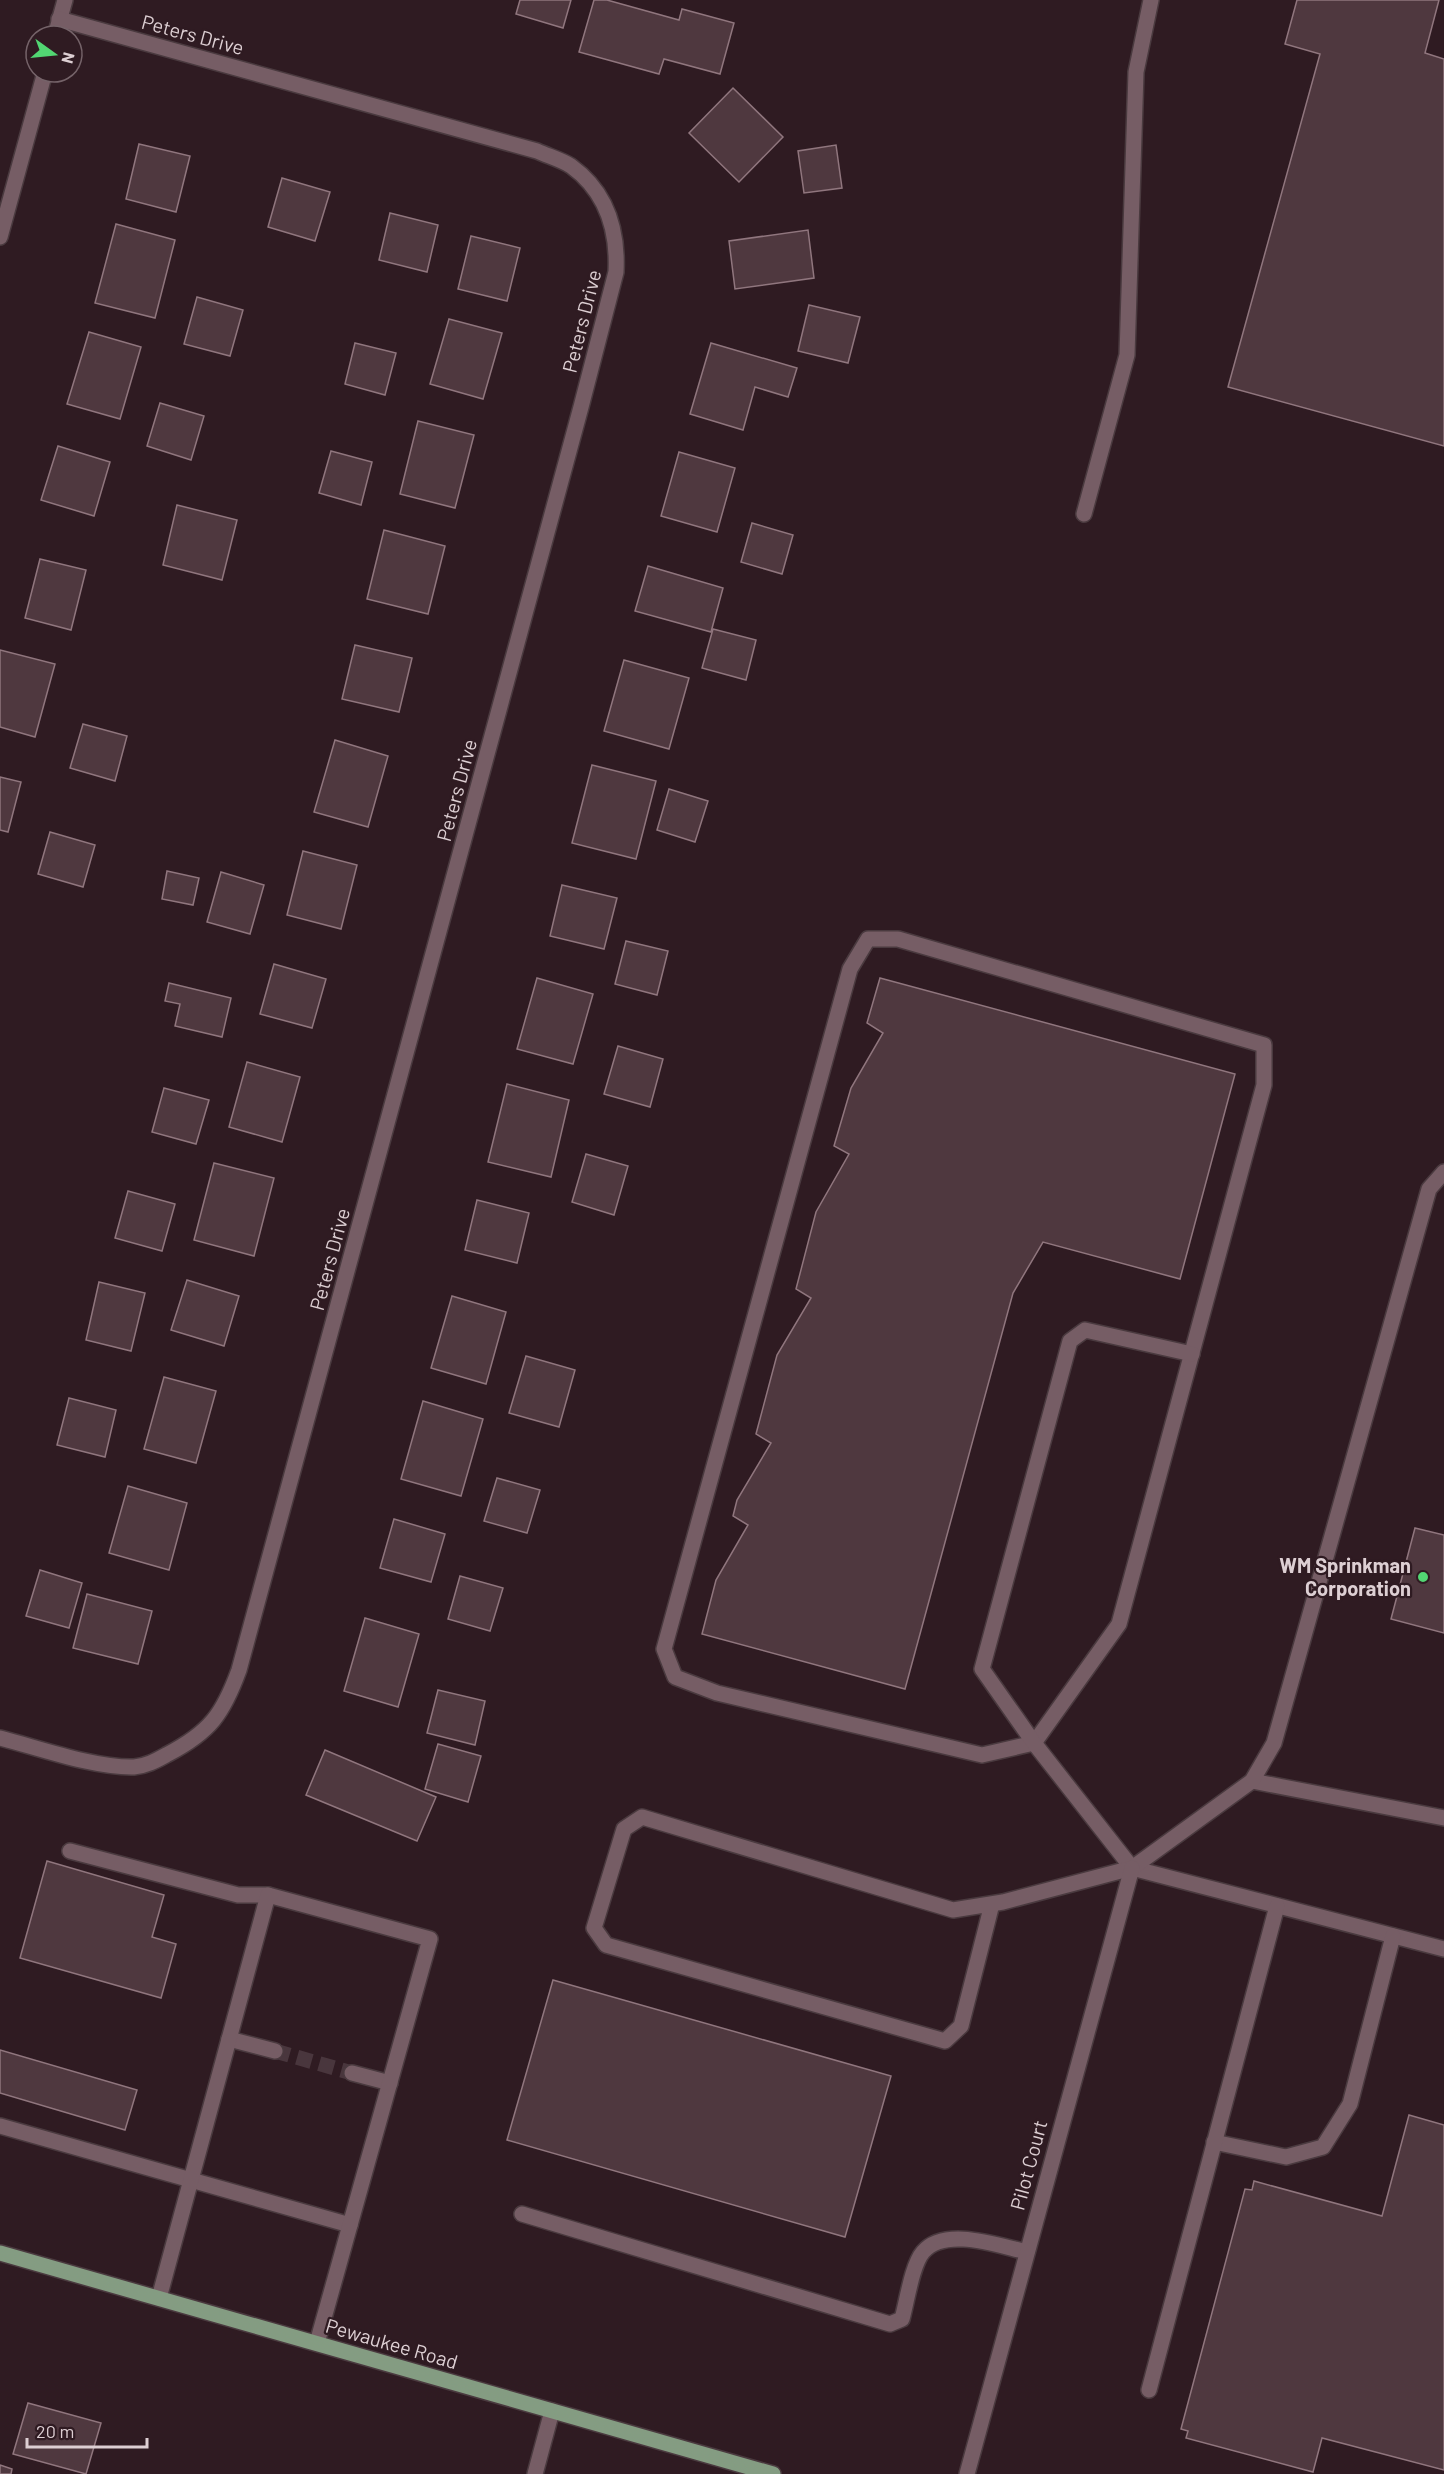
<svg xmlns="http://www.w3.org/2000/svg" width="1444" height="2474" viewBox="0 0 1444 2474" font-family="Barlow,sans-serif">
	<rect width="100%" height="100%" fill="#2f1b22"/>
	<!-- building -->
	<g fill="#4f383f" stroke="#90767e" stroke-width="1.5">
		<polygon points="520,0 571,0 563,28 516,14"/>
		<polygon points="594,0 607,0 679,20 682,9 734,23 720,74 664,59 659,74 579,52"/>
		<polygon points="1297,0 1439,0 1425,53 1444,59 1444,446 1228,387 1320,54 1285,44"/>
		<polygon points="733,88 783,137 739,182 689,133"/>
		<polygon points="139,144 190,156 176,212 126,199"/>
		<polygon points="836,145 842,188 804,193 798,151"/>
		<polygon points="282,178 330,192 315,241 268,227"/>
		<polygon points="390,213 438,225 427,272 379,260"/>
		<polygon points="116,224 175,240 155,318 95,303"/>
		<polygon points="808,230 814,278 735,289 729,241"/>
		<polygon points="471,236 520,248 507,301 458,289"/>
		<polygon points="197,297 243,310 230,356 184,344"/>
		<polygon points="809,305 860,317 848,363 798,351"/>
		<polygon points="449,319 502,333 483,399 430,384"/>
		<polygon points="89,332 141,347 120,419 67,404"/>
		<polygon points="355,343 396,353 385,395 345,384"/>
		<polygon points="711,343 797,368 788,397 755,387 743,430 690,414"/>
		<polygon points="160,403 204,416 191,460 147,446"/>
		<polygon points="418,421 474,435 455,508 400,494"/>
		<polygon points="58,446 110,462 94,516 41,500"/>
		<polygon points="331,451 372,462 361,505 319,493"/>
		<polygon points="679,452 735,468 717,532 661,516"/>
		<polygon points="177,505 237,520 222,580 163,565"/>
		<polygon points="752,523 793,535 782,574 741,562"/>
		<polygon points="384,530 445,546 428,614 367,599"/>
		<polygon points="40,559 86,570 71,630 25,618"/>
		<polygon points="648,566 723,588 711,632 635,611"/>
		<polygon points="713,629 756,640 746,680 702,668"/>
		<polygon points="355,645 412,658 399,712 342,699"/>
		<polygon points="0,650 55,664 35,737 0,727"/>
		<polygon points="624,660 689,678 669,749 604,731"/>
		<polygon points="83,724 127,736 115,781 70,768"/>
		<polygon points="335,740 388,756 368,827 314,812"/>
		<polygon points="592,765 656,781 636,859 572,843"/>
		<polygon points="0,777 21,782 8,832 0,830"/>
		<polygon points="669,789 708,801 695,842 657,830"/>
		<polygon points="50,832 95,845 83,887 38,874"/>
		<polygon points="303,851 357,865 341,929 287,915"/>
		<polygon points="167,871 199,878 193,905 162,899"/>
		<polygon points="221,872 264,885 250,934 207,922"/>
		<polygon points="562,885 617,898 604,949 550,936"/>
		<polygon points="626,941 668,951 657,995 615,984"/>
		<polygon points="274,964 326,979 312,1028 260,1014"/>
		<polygon points="537,978 593,994 573,1064 517,1049"/>
		<polygon points="880,978 1235,1074 1180,1279 1043,1242 1013,1293 905,1689 702,1634 716,1580 748,1525 733,1516 737,1500 771,1443 756,1434 777,1355 811,1298 796,1289 816,1212 849,1154 834,1146 851,1088 883,1033 867,1023"/>
		<polygon points="169,983 231,998 222,1037 175,1026 180,1004 165,1001"/>
		<polygon points="618,1046 663,1059 650,1107 604,1094"/>
		<polygon points="247,1062 300,1077 282,1142 229,1127"/>
		<polygon points="507,1084 569,1100 551,1177 488,1162"/>
		<polygon points="164,1088 209,1100 196,1144 152,1132"/>
		<polygon points="586,1154 628,1166 614,1215 572,1202"/>
		<polygon points="214,1163 274,1178 254,1256 194,1240"/>
		<polygon points="128,1191 175,1204 162,1251 115,1238"/>
		<polygon points="477,1200 529,1213 517,1263 465,1250"/>
		<polygon points="187,1280 239,1296 224,1346 171,1330"/>
		<polygon points="99,1282 145,1293 131,1351 86,1340"/>
		<polygon points="452,1296 506,1312 486,1384 431,1368"/>
		<polygon points="526,1356 575,1370 559,1427 509,1413"/>
		<polygon points="164,1377 216,1391 196,1463 144,1449"/>
		<polygon points="69,1398 116,1410 105,1457 57,1445"/>
		<polygon points="423,1401 483,1419 461,1496 401,1479"/>
		<polygon points="497,1478 540,1490 527,1533 484,1521"/>
		<polygon points="128,1486 187,1503 169,1570 109,1553"/>
		<polygon points="394,1519 445,1534 431,1582 380,1568"/>
		<polygon points="1415,1528 1444,1535 1444,1633 1391,1619"/>
		<polygon points="40,1570 82,1583 69,1628 26,1616"/>
		<polygon points="460,1576 503,1588 490,1631 448,1619"/>
		<polygon points="87,1594 152,1611 138,1664 73,1648"/>
		<polygon points="365,1618 419,1634 398,1707 344,1691"/>
		<polygon points="438,1690 485,1701 475,1745 427,1733"/>
		<polygon points="438,1744 481,1756 468,1802 425,1789"/>
		<polygon points="325,1750 436,1797 417,1841 306,1795"/>
		<polygon points="47,1861 164,1895 152,1937 176,1944 161,1998 20,1958"/>
		<polygon points="553,1980 891,2076 845,2237 507,2140"/>
		<polygon points="0,2050 137,2090 125,2130 0,2093"/>
		<polygon points="1409,2115 1444,2125 1444,2470 1322,2438 1313,2472 1186,2438 1188,2431 1181,2429 1245,2189 1252,2190 1254,2181 1382,2216"/>
		<polygon points="28,2403 101,2423 86,2474 13,2454"/>
		<polygon points="0,2465 12,2469 11,2474 0,2474"/>
	</g>
	<g fill="none" stroke-linecap="round" stroke-linejoin="round">
		<!-- minor-tunnel -->
		<polyline stroke="#49363d" stroke-width="15" stroke-dasharray="15 8" stroke-linecap="butt" points="275,2051 352,2073"/>
		<!-- minor casing -->
		<g stroke="#4a3a3f" stroke-width="18">
			<g id="minor">
				<polyline points="55,36 65,0"/>
				<polyline points="0,237 45,72"/>
				<polyline points="1084,514 1127,355 1136,72 1151,0"/>
				<polygon points="868,939 898,939 1264,1045 1264,1085 1119,1624 1034,1743 982,1755 717,1693 675,1677 664,1649 850,969"/>
				<polyline points="1192,1354 1085,1330 1070,1341 982,1669 1034,1743 1132,1868 1444,1949"/>
				<path d="M0,1738C39,1748 94,1768 134,1767C147,1766 157,1760 168,1754C210,1732 223,1714 239,1670L581,407L616,272C618,231 607,192 571,166C562,160 548,156 537,151L59,19"/>
				<polyline points="1252,1781 1444,1818"/>
				<polyline points="70,1851 238,1895 268,1895"/>
				<polyline points="992,1904 961,2026 945,2041 606,1945 594,1928 624,1829 642,1817 953,1910 1003,1902 1132,1868 1252,1781 1274,1743 1429,1189 1444,1172"/>
				<polyline points="229,2039 275,2051"/>
				<polyline points="352,2073 390,2083"/>
				<polyline points="0,2126 350,2225"/>
				<polyline points="1214,2142 1286,2157 1323,2147 1350,2104 1393,1936"/>
				<path d="M522,2214L890,2324L902,2319C907,2301 912,2265 923,2252C945,2226 999,2246 1027,2252"/>
				<polyline points="159,2298 268,1895 430,1939 317,2343"/>
				<polyline points="1149,2390 1277,1906"/>
				<polyline points="535,2474 552,2411"/>
				<polyline points="967,2474 1132,1868"/>
			</g>
		</g>
		<!-- major casing -->
		<g stroke="#4a3a3f" stroke-width="18">
			<polyline id="major" points="0,2253 773,2474"/>
		</g>
		<!-- minor -->
		<use href="#minor" stroke="#765d65" stroke-width="15"/>
		<!-- major -->
		<use href="#major" stroke="#849c82" stroke-width="15"/>
	</g>
	<!-- markers -->
	<circle fill="#52d673" stroke="#2f1b22" stroke-width="2" cx="1423" cy="1577" r="6"/>
	<g text-anchor="middle" dominant-baseline="central" stroke-width="4.5" stroke-linejoin="round" paint-order="stroke">
		<!-- street labels -->
		<g font-size="20" fill="#ddcfd3" stroke="#2f1b22">
			<text transform="translate(193 34) rotate(15)">Peters Drive</text>
			<text transform="translate(581 321) rotate(-76)">Peters Drive</text>
			<text transform="translate(456 790) rotate(-75)">Peters Drive</text>
			<text transform="translate(329 1259) rotate(-75)">Peters Drive</text>
			<text transform="translate(1028 2165) rotate(-75)">Pilot Court</text>
			<text transform="translate(392 2343) rotate(16)">Pewaukee Road</text>
		</g>
		<!-- poi labels -->
		<g font-size="20" font-weight="bold" fill="#ddcfd3" stroke="#2f1b22" text-anchor="end">
			<text x="1411" y="1565">WM Sprinkman<tspan x="1411" dy="23">Corporation</tspan></text>
		</g>
	</g>
	<!-- north arrow -->
	<g transform="translate(54 54) rotate(105)"><circle r="28" fill="#2f1b22" stroke="#756369" stroke-width="1.5"/>
	<path d="M0-4.5L10 22L0 15L-10 22Z" fill="#52d673"/>
	<text y="-9" font-size="16" font-weight="bold" text-anchor="middle" fill="#ddcfd3">N</text>
	</g>
	<!-- scale -->
	<path d="M27 2438v9h120v-9" fill="none" stroke="#ddcfd3" stroke-width="3"/>
	<text x="36" y="2438" font-size="18" fill="#ddcfd3" stroke="#2f1b22" stroke-width="4.5" paint-order="stroke">20 m</text>
</svg>
